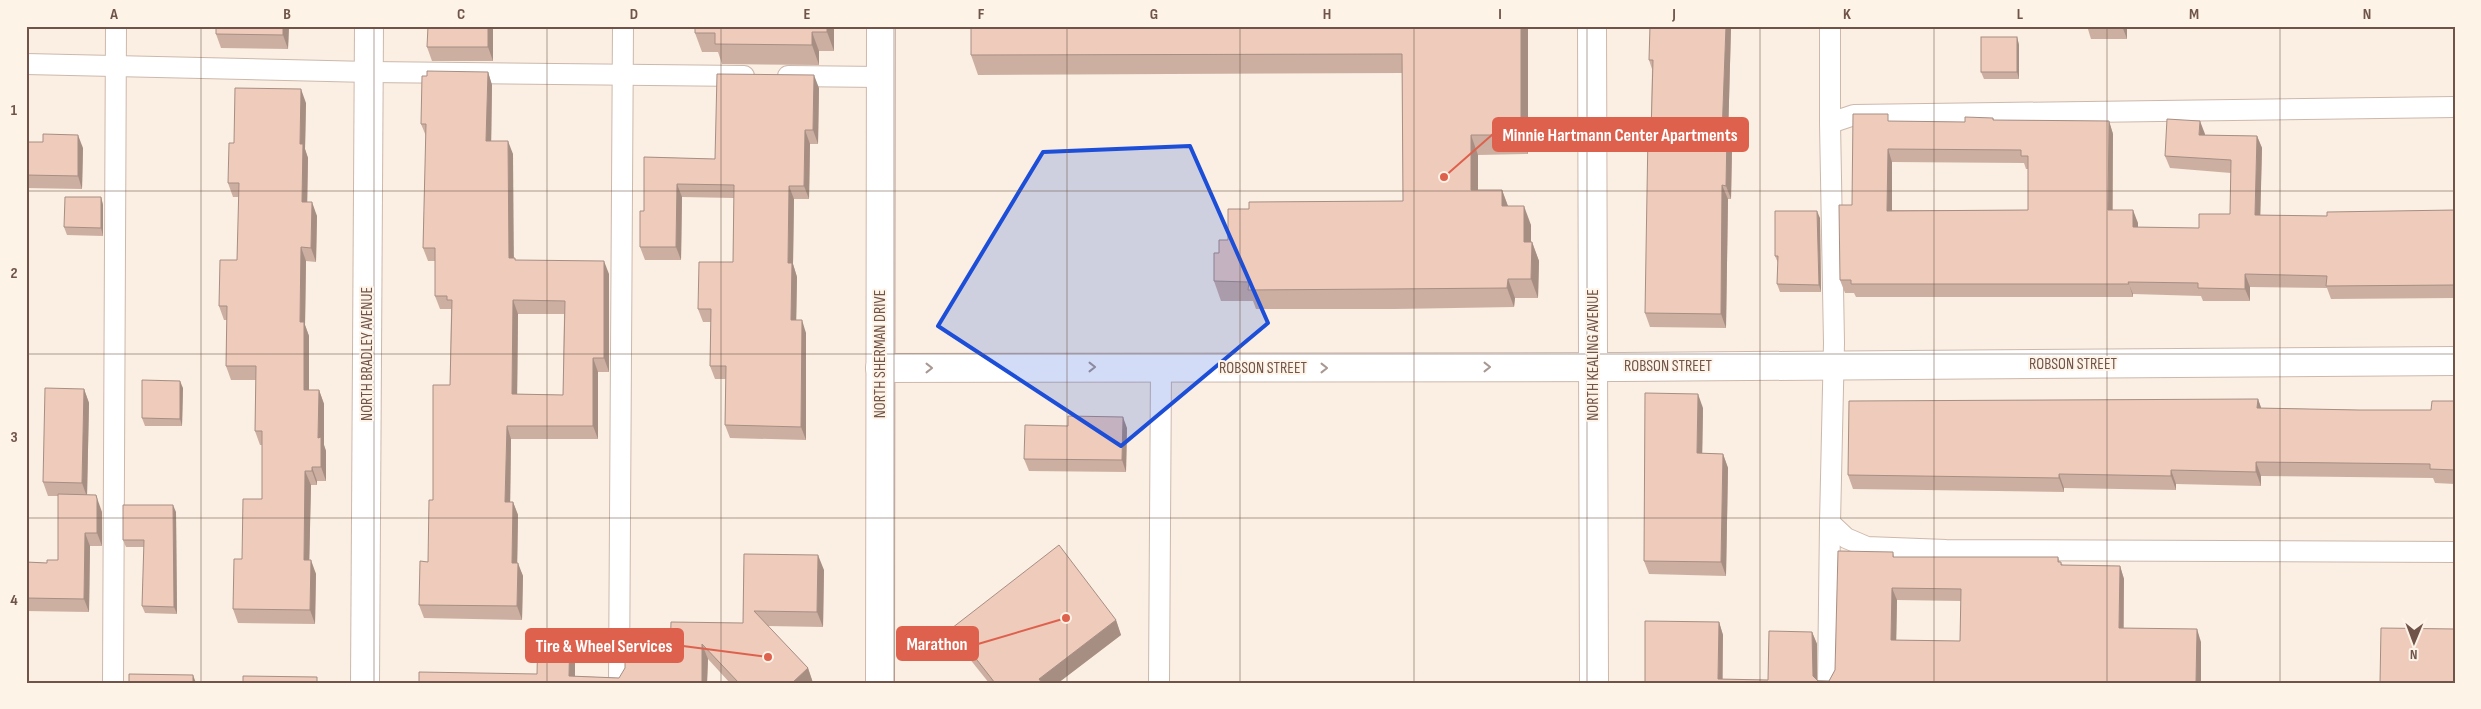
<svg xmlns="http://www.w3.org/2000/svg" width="2481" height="709" viewBox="0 0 2481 709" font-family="'Sofia Sans Condensed',sans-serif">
	<rect width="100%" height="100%" fill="#faefe2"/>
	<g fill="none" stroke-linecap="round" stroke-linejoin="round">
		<!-- service casing -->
		<g stroke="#cdb8ac" stroke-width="22">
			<g id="service">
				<polyline points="1830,26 1830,123"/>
				<polyline points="26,64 369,72 744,76"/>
				<polyline points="788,76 881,77"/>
				<polyline points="2455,107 1854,115 1830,123 1834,343 1830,523 1846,538 1867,547 1946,550 2455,552"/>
				<polyline points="113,683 116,26"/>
				<polyline points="619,683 623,26"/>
				<polyline points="1159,683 1161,368"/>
				<polyline points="1828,683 1830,523"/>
			</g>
		</g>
		<!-- minor casing -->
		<g stroke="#cdb8ac" stroke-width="30">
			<g id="minor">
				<polyline points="1592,26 1594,683"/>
				<polyline points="880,368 1622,367 2455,361"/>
				<polyline points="365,683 369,26"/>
			</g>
		</g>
		<!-- secondary casing -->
		<g stroke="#d0b7aa" stroke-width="30">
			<polyline id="secondary" points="880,683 881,26"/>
		</g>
		<!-- service -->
		<use href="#service" stroke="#fff" stroke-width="20"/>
		<!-- minor -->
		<use href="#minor" stroke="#fff" stroke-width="28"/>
		<!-- secondary -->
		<use href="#secondary" stroke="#fff" stroke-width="28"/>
	</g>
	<!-- wall -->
	<g fill="#cdafa1" fill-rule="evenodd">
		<polygon points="44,26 80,26 80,27"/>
		<polygon points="289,26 288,49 221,48 216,34"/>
		<polygon points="493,26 493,61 432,61 427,47"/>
		<polygon points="695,26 834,26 834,51 819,51 819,65 722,64 718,52 702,52 695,33"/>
		<polygon points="971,26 1528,26 1528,154 1478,155 1478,190 1502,190 1508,206 1531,225 1531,242 1532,242 1539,261 1538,298 1515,298 1514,307 1395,309 1256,309 1253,301 1221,301 1214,281 1219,253 1249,209 1403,201 1402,73 978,75 971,55"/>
		<polygon points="2087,26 2127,26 2127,39 2091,39"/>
		<polygon points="1731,28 1728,137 1732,149 1731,199 1728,199 1726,328 1650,327 1645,313 1651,133 1652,69 1649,60"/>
		<polygon points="2017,37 2019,45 2019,79 1984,79 1981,72"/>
		<path d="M488,72L492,85L491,141L513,154V258L516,260L609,274V372H598V439H511L510,502H513L518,515L517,563L523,576L522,620L424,618L419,605L428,562L433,500L450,385L451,311V309H440L435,296V261H428L423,248L426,136L421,124ZM518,314H564L563,395L517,394Z"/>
		<polygon points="819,88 818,144 810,144 809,199 794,199 793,264 797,277 796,320 806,333 806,440 730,438 725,425 726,379 715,379 710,366 711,322 703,322 698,309 733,262 734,198 682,197 681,260 645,260 640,247 644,211 644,157 715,159"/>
		<polygon points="306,103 305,149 308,158 307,202 317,216 316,262 306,261 305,325 309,336 309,390 319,390 324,404 324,445 326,451 326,481 317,481 317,485 311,485 309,560 316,574 315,624 238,623 233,609 242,559 262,499 262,445 260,445 255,431 256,380 231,380 226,366 227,320 224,320 219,306 237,260 239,197 233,197 228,183 234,143"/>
		<path d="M1993,118L1994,120L2109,121L2113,134V210L2138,223V227L2199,228L2230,214L2231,173L2170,168L2165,156L2205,134V135L2257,136L2262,148L2260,215L2327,216L2455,210V298L2331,299L2327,288L2250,287V301H2203L2201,296L2133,294V297H1856L1854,293H1845L1840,280L1852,205L1890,121L1965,122ZM1892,162L2024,163L2026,169H2028V210H1892Z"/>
		<polygon points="26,142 83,148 82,189 26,188"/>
		<polygon points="101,197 103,205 103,236 67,235 64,227"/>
		<polygon points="1820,218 1821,292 1780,292 1777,284 1778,263 1775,256"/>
		<polygon points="183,388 182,426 145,426 142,418"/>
		<polygon points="84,389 89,403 87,495 102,512 102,546 90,546 89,612 26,611 26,562 47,563 58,560 58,496 48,496 43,482"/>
		<polygon points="2258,399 2261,408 2359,410 2431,410 2455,401 2455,484 2435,483 2433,478 2261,476 2261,486 2176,484 2176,490 2064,488 2064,492 1853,489 1848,475"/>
		<polygon points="1703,408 1702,453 1723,454 1728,468 1726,576 1649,574 1644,561"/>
		<polygon points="1127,428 1126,472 1029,471 1024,459"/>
		<polygon points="176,512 177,614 145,613 142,606 144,547 126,547 123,540"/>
		<path d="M1893,552L1894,557H2058L2060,562L2063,565L2120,566L2124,579V628L2201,642V683H1645L1719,622L1723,635V679L1768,680L1812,632L1817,644V680L1829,681L1835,670ZM1897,600L1961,601L1960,641L1896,640Z"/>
		<polygon points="744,554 824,570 823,627 768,626 808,668 813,683 730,683 708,659 707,683 419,683 537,674 575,646 575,676 619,678 743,623"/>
		<polygon points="1116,620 1121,635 1058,683 989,683 957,643 952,628"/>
	</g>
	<!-- shaded-wall -->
	<g fill="#a78e83">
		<polygon points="283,26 289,26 288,49 283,35"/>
		<polygon points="488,26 493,26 493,61 488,47"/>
		<polygon points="827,26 834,26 834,51 827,32"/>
		<polygon points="1521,26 1528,26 1528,154 1521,135"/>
		<polygon points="1726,26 1731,26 1731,28 1728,137 1732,149 1731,199 1726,186 1722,135"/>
		<polygon points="2122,26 2127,26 2127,39"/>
		<polygon points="812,32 819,51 819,65 812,45"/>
		<polygon points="2017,37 2019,45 2019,79 2017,72"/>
		<polygon points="488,72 492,85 491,154 486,141"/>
		<polygon points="814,75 819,88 818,144 813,130"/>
		<polygon points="301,89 306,103 305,149 308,158 307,215 302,202 300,144"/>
		<polygon points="2109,121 2113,134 2112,223 2108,210"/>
		<polygon points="2200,121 2205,134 2204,147 2199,135"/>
		<polygon points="805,130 810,144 809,199 804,186"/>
		<polygon points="78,135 83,148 82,189 78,176"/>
		<polygon points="1471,135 1478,155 1478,209 1471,190"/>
		<polygon points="2257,136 2262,148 2260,228 2255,215"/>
		<polygon points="508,141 513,154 514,271 509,258"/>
		<polygon points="1888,149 1892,162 1892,223 1887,211"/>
		<polygon points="677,184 682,197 681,260 676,247"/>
		<polygon points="1722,185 1728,199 1726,328 1721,314"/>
		<polygon points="789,186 794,199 793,264 797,277 796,333 791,320 788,263"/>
		<polygon points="1502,190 1509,209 1502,206"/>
		<polygon points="101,197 103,205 103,236 101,228"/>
		<polygon points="312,202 317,216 316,262 311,248"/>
		<polygon points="1524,206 1531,225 1531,262 1524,242"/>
		<polygon points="2133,210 2138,223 2138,240 2133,227"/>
		<polygon points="1817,211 1820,218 1821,292 1819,285"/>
		<polygon points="1532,242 1539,261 1538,298 1531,279"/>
		<polygon points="301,247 306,261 305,325 309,336 309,404 304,390 300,322"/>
		<polygon points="604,261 609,274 609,372 604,358"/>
		<polygon points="2245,274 2250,287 2250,301 2245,289"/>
		<polygon points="1508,279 1515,298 1514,307 1507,288"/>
		<polygon points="2128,282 2133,294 2133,297 2129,284"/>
		<polygon points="513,300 518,314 517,407 512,394"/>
		<polygon points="802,320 806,333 806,440 801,427"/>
		<polygon points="593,358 598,372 598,439 593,426"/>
		<polygon points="180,381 183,388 182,426 180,419"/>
		<polygon points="84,389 89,403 87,497 82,483"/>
		<polygon points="319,390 324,404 324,445 326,451 326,481 321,467 318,438"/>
		<polygon points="1698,394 1703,408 1702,467 1697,453"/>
		<polygon points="2258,399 2263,413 2257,408"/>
		<polygon points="1123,417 1127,428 1126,472 1122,460"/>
		<polygon points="507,426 511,439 510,515 505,502"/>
		<polygon points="1723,454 1728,468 1726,576 1721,562"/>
		<polygon points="2256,462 2261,476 2261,486 2256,472"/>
		<polygon points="312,467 317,481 317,485 312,471"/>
		<polygon points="2171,470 2176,484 2176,490 2171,476"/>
		<polygon points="305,471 311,485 309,574 304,560"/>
		<polygon points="2059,474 2064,488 2064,492 2059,478"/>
		<polygon points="96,495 102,512 102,546 97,533"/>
		<polygon points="513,502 518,515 517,576 512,563"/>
		<polygon points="173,505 176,512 177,614 174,607"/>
		<polygon points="85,533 90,546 89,612 84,599"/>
		<polygon points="818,555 824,570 823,627 817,612"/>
		<polygon points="311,560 316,574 315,624 310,610"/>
		<polygon points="518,563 523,576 522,620 517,606"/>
		<polygon points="2120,566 2124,579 2123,641 2119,628"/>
		<polygon points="1892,588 1897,600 1896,653 1891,640"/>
		<polygon points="1116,620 1121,635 1058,683 1040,683 1039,679"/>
		<polygon points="1719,622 1723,635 1722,683 1718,679"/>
		<polygon points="2197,629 2201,642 2201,683 2196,683"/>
		<polygon points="570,631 575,646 575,683 569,676"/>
		<polygon points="1812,632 1817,644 1817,683 1813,676"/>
		<polygon points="702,644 708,659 707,683 702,683"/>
		<polygon points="808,668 813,683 792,683"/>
		<polygon points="193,675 196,683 193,683"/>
	</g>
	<!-- building -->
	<g fill="#eecbbb" stroke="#a78e83" fill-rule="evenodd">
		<polygon points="216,26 283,26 283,35 216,34"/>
		<polygon points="428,26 488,26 488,47 427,47"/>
		<polygon points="695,26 827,26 827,32 812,32 812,45 715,44 715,33 695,33"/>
		<polygon points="971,26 1521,26 1521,135 1471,135 1471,190 1502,190 1502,206 1524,206 1524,242 1532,242 1531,279 1508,279 1507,288 1388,289 1248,290 1249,282 1214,281 1214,253 1219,253 1219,240 1228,240 1228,209 1249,209 1249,202 1403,201 1402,54 971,55"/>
		<polygon points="1650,26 1726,26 1722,135 1727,135 1726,186 1722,185 1721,314 1645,313 1648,133 1651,133 1653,60 1649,60"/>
		<rect x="1981" y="37" width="36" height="35"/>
		<path d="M427,71L488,72L486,141H508L509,258H515V260L604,261V358H593V426H507L505,502H513L512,563H518L517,606L419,605L420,561L428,562L429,500H433V385H450L452,300H447V296H435V248H423L426,124H421L422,76H427ZM513,300L565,301L563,395L512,394Z"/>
		<polygon points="717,74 814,75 813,130 805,130 804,186 789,186 788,263 792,263 791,320 802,320 801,427 725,425 726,366 710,366 711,309 698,309 699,262 733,262 734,185 677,184 676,247 640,247 640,211 644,211 644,157 715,159"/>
		<polygon points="235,88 301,89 300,144 303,144 302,202 312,202 311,248 301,247 300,322 304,322 304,390 319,390 318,438 321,437 321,467 312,467 312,471 305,471 304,560 311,560 310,610 233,609 234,559 242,559 243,499 262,499 262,431 255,431 256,366 226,366 227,306 219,306 220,260 237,260 239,183 228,183 229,143 234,143"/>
		<path d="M1853,114H1888V121L1965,122V117L1993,118V120L2109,121L2108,210H2133V227L2199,228V214H2230L2231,160L2165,156L2167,119L2200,121L2199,135L2257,136L2255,215L2327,216V212L2455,210V285L2326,286L2327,276L2245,274V289L2198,288V283L2128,282L2129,284H1851V280H1840L1839,205H1852ZM1888,149L2021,150V156H2028V210L1887,211Z"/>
		<polygon points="43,134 78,135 78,176 26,175 26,142 43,142"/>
		<polygon points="65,197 101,197 101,228 64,227"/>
		<polygon points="1775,211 1817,211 1819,285 1777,284 1778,256 1775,256"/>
		<polygon points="142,380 180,381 180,419 142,418"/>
		<polygon points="45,388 84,389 82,483 43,482"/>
		<polygon points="1645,393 1698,394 1697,453 1723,454 1721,562 1644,561"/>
		<polygon points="2258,399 2257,408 2359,410 2431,410 2432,401 2455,401 2455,470 2430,469 2430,464 2256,462 2256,472 2171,470 2171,476 2059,474 2059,478 1848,475 1849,401"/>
		<polygon points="1068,416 1123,417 1122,460 1024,459 1025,425 1068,426"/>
		<polygon points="58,494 96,495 97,499 97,533 85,533 84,599 26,598 26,562 47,563 47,560 58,560"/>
		<polygon points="123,505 173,505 174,607 142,606 144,540 123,540"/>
		<polygon points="1059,545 1116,620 1039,679 1042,683 995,683 952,628"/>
		<path d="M1838,551L1893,552V557H2058V562H2061V565L2120,566L2119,628L2197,629L2196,683H1645V621L1719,622L1718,679L1768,680L1769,631L1812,632L1813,676L1818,681H1829L1835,670ZM1892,588L1961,589L1960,641L1891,640Z"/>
		<polygon points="744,554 818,555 817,612 754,611 808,668 792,683 739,683 702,644 702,683 419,683 419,672 537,674 538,630 570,631 569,676 619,678 625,668 625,654 670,655 671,622 743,623"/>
		<polygon points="2381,628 2455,629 2455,683 2380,683"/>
		<polygon points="129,674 193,675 193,683 129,683"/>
		<polygon points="243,676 317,677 317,683 243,683"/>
	</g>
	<!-- one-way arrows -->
	<defs><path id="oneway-chevron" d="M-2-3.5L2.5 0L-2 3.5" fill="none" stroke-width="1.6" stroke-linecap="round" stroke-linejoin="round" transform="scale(1.25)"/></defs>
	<g stroke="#a99892">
		<use href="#oneway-chevron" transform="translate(1092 367)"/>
		<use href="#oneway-chevron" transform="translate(1487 367)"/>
		<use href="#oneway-chevron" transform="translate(929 368)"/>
		<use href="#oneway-chevron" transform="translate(1324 368)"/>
	</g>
	<!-- marked area -->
	<path fill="#1d4ed8" fill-opacity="0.2" stroke="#1d4ed8" stroke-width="4" stroke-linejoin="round" d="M1190,146L1268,323L1121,446L938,326L1043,152Z"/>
	<!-- grid -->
	<path fill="none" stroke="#70544a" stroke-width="1" stroke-opacity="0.55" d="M201,26V683M374,26V683M547,26V683M721,26V683M894,26V683M1067,26V683M1240,26V683M1414,26V683M1587,26V683M1760,26V683M1934,26V683M2107,26V683M2280,26V683M26,191H2455M26,354H2455M26,518H2455"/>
	<g text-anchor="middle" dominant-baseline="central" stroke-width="4" stroke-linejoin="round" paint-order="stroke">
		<!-- street labels -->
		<g font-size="16" fill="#70544a" stroke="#fef3e7">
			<text transform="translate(367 354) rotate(-90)">NORTH BRADLEY AVENUE</text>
			<text transform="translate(880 354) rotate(-90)">NORTH SHERMAN DRIVE</text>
			<text transform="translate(1593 355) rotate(-90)">NORTH KEALING AVENUE</text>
			<text x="2073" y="364">ROBSON STREET</text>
			<text x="1668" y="366">ROBSON STREET</text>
			<text x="1263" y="368">ROBSON STREET</text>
		</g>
	</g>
	<!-- callouts -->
	<path fill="none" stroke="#de614d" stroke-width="2" d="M1444 177L1493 134M1066 618L978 644M768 657L683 646"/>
	<g fill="#de614d" stroke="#fef3e7" stroke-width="2">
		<circle cx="1444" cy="177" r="5"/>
		<circle cx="1066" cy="618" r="5"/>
		<circle cx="768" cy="657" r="5"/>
	</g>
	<g fill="#de614d" stroke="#de614d" stroke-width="2">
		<rect x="1493" y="118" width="255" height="33" rx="5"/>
		<rect x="897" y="627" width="81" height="33" rx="5"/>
		<rect x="526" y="629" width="157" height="33" rx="5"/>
	</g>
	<g font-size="18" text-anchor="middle" font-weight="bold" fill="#fff">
		<text x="1620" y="141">Minnie Hartmann Center Apartments</text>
		<text x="937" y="650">Marathon</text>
		<text x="604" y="652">Tire &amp; Wheel Services</text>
	</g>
	<!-- border -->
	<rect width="2481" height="709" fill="none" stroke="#fef3e7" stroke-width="55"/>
	<!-- north arrow -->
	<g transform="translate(2414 642) rotate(181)" stroke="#fef3e7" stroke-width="4" paint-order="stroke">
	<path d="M0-4L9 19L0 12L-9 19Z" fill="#70544a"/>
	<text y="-8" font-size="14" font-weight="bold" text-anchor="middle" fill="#70544a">N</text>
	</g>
	<rect x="28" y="28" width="2426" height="654" fill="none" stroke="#70544a" stroke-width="2"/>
	<g font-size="16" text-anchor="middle" font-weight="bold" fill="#70544a">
		<text x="114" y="19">A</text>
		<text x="287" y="19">B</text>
		<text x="461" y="19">C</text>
		<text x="634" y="19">D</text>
		<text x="807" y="19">E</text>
		<text x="981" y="19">F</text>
		<text x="1154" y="19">G</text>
		<text x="1327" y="19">H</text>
		<text x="1500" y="19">I</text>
		<text x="1674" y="19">J</text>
		<text x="1847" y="19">K</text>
		<text x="2020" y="19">L</text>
		<text x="2194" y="19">M</text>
		<text x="2367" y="19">N</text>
		<text x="14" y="115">1</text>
		<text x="14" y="278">2</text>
		<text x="14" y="442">3</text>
		<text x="14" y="605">4</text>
	</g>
</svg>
